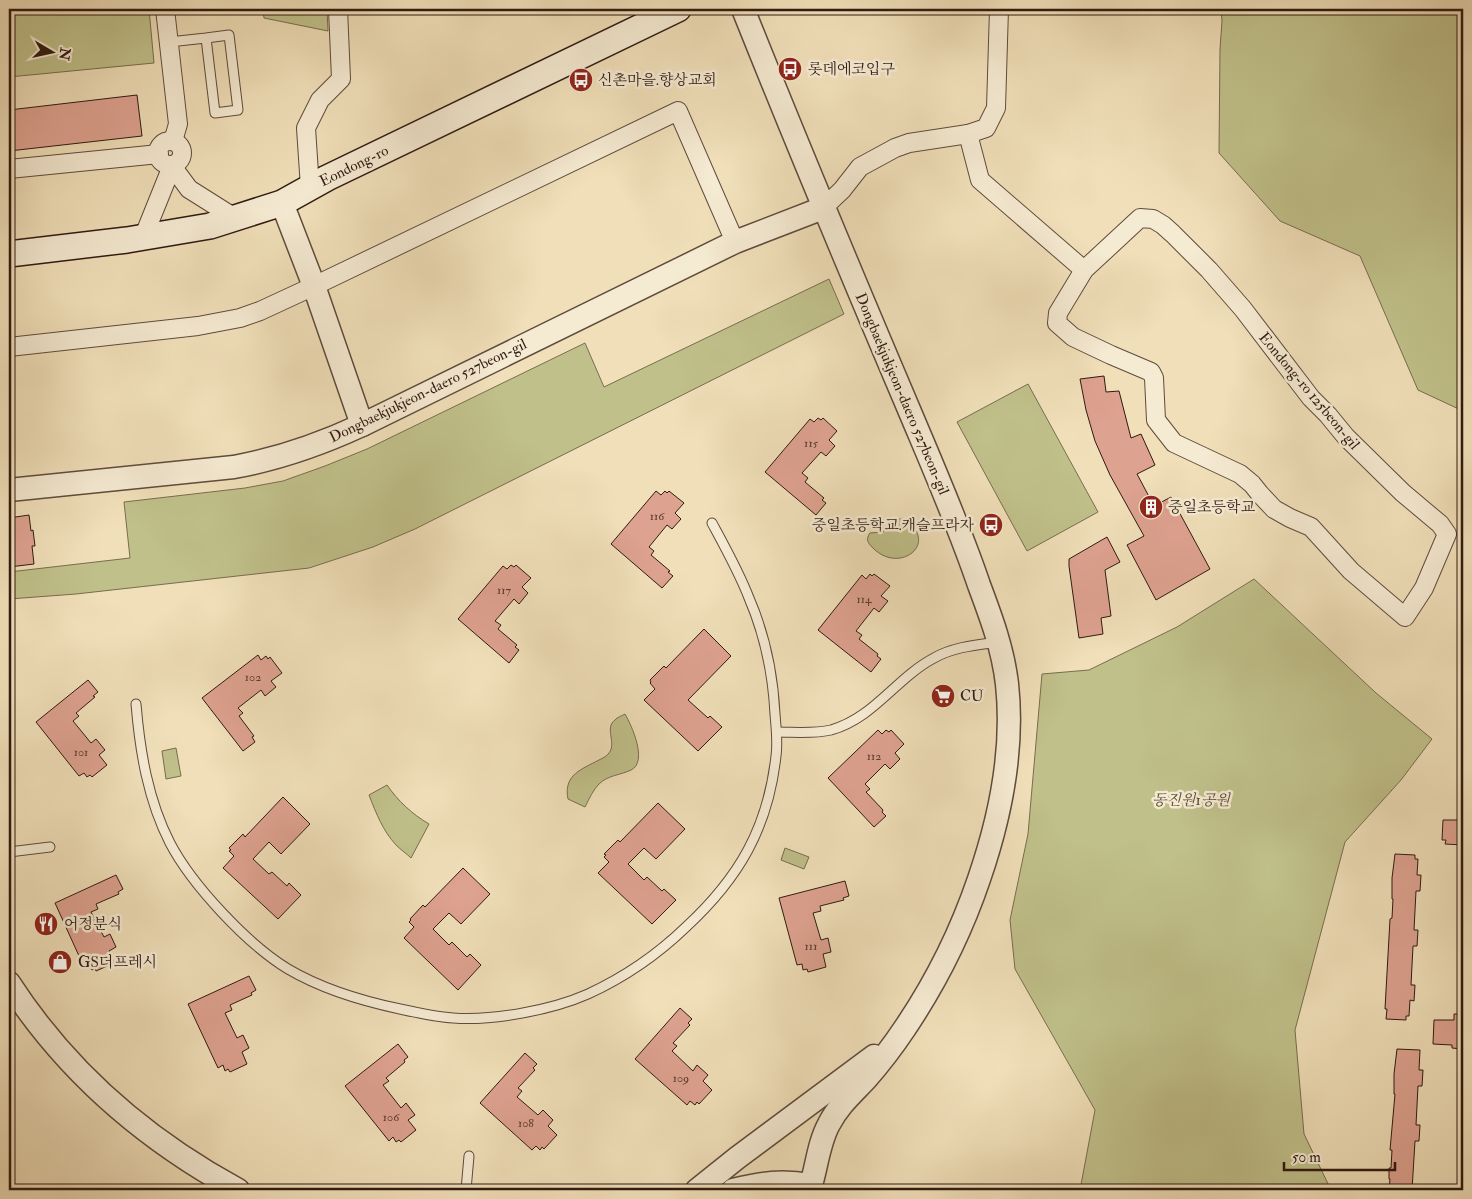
<svg xmlns="http://www.w3.org/2000/svg" width="1472" height="1199" viewBox="0 0 1472 1199" font-family="'IM FELL Double Pica','Noto Serif KR',serif">
	<rect width="100%" height="100%" fill="#f0dfb9"/>
	<filter id="stains"><feTurbulence type="fractalNoise" baseFrequency=".004" numOctaves="4"/><feColorMatrix values="0 0 0 0 .2 0 0 0 0 .09 0 0 0 0 .02 0 0 0 .5 -.17"/></filter>
	<radialGradient id="worn" r=".72"><stop offset=".6" stop-color="#630" stop-opacity="0"/><stop offset="1" stop-color="#630" stop-opacity=".3"/></radialGradient>
	<!-- green -->
	<g fill="#c0c08a" stroke="#786d4e">
		<polygon points="9,9 149,9 154,63 9,77"/>
		<polygon points="263,9 327,9 328,31 264,18"/>
		<polygon points="1221,9 1463,9 1463,411 1418,390 1360,256 1280,221 1219,153 1220,49 1222,21"/>
		<polygon points="829,279 844,314 415,529 373,547 309,568 76,594 9,599 9,572 130,558 124,502 245,488 283,481 325,466 367,449 585,343 604,387"/>
		<polygon points="1028,384 1098,512 1027,551 957,422"/>
		<path d="M903,518C907,521 912,524 915,529C930,551 895,572 872,547C867,542 866,539 870,533L883,532L891,522Z"/>
		<polygon points="1254,579 1376,693 1432,739 1401,780 1345,842 1295,1030 1304,1134 1331,1190 1080,1190 1095,1110 1015,969 1010,920 1028,834 1042,674 1089,670 1177,627"/>
		<path d="M625,714C632,726 648,762 631,770C621,775 608,775 599,784C593,790 589,799 585,807L568,799C563,775 582,769 599,760C603,758 607,756 609,753C617,743 604,728 615,720C617,717 622,716 625,714Z"/>
		<polygon points="176,748 181,776 166,779 162,751"/>
		<path d="M387,785C398,801 412,814 429,824L411,858C407,854 401,850 396,845C383,831 376,813 369,795Z"/>
		<polygon points="785,848 809,857 804,869 781,860"/>
	</g>
	<!-- building -->
	<g fill="#dea290" stroke="#2f1a12">
		<polygon points="137,95 142,136 9,151 9,110"/>
		<polygon points="1104,376 1106,392 1119,391 1131,438 1141,434 1155,465 1137,474 1154,506 1171,497 1210,569 1156,600 1127,545 1144,536 1110,475 1095,441 1086,410 1080,379"/>
		<polygon points="818,418 821,420 823,418 837,431 829,440 835,446 826,456 821,452 802,473 808,478 805,482 824,498 822,500 826,503 816,515 765,472 810,419 814,422"/>
		<polygon points="656,491 661,495 665,491 667,493 669,491 684,503 675,513 681,519 672,529 667,525 649,547 654,551 651,555 670,571 668,572 673,576 662,588 611,544"/>
		<polygon points="29,515 31,531 33,530 35,546 32,546 34,564 9,567 9,518"/>
		<polygon points="1107,537 1120,562 1105,570 1111,616 1101,618 1103,634 1079,638 1069,566 1069,559"/>
		<polygon points="511,565 514,567 516,565 531,578 522,587 528,593 519,604 514,599 495,621 501,625 498,629 517,645 515,647 519,650 509,663 458,619 503,566 507,569"/>
		<polygon points="870,574 872,576 874,574 890,586 881,596 888,601 879,612 874,608 856,631 862,635 859,639 878,654 877,656 881,659 871,672 818,630 862,575 866,579"/>
		<polygon points="704,629 731,656 688,700 708,718 710,716 722,727 698,751 644,700 655,689 650,683 651,682 650,680 664,666 666,668"/>
		<polygon points="258,655 261,660 266,656 268,659 270,657 282,673 271,681 276,687 265,696 261,690 238,708 243,713 239,716 254,736 252,737 255,742 243,751 202,698"/>
		<polygon points="88,680 98,692 93,696 95,697 76,713 79,716 73,721 91,743 96,739 105,750 99,755 107,765 92,777 90,775 87,777 84,773 79,776 36,722"/>
		<polygon points="878,730 882,734 886,730 889,732 891,730 904,744 895,753 900,759 890,769 885,764 865,784 870,789 866,792 883,810 882,812 886,816 874,827 828,778"/>
		<polygon points="283,797 310,824 281,854 269,842 253,859 269,874 272,872 287,886 289,883 301,895 278,919 223,868 234,856 229,851 231,850 229,848 243,834 245,837"/>
		<polygon points="658,803 685,829 656,859 644,848 628,864 644,880 647,877 662,891 664,889 676,900 652,924 598,873 609,862 604,857 606,855 604,854 618,840 620,842"/>
		<polygon points="1443,820 1463,820 1463,845 1445,844 1446,840 1442,840"/>
		<polygon points="1395,854 1415,855 1415,859 1418,859 1417,875 1421,875 1420,891 1416,891 1414,930 1418,930 1417,946 1413,946 1411,985 1415,985 1414,1001 1410,1000 1409,1016 1406,1016 1406,1020 1386,1019 1387,1009 1385,1009 1390,919 1392,918 1393,899 1392,899 1392,878"/>
		<polygon points="463,868 490,894 461,924 449,913 433,929 449,945 452,942 467,957 470,954 481,965 458,990 404,938 414,927 409,922 411,920 410,919 423,905 425,907"/>
		<polygon points="116,875 123,889 118,892 119,894 96,904 98,909 91,912 104,937 110,934 116,947 109,951 114,963 96,971 95,968 92,970 89,964 84,967 55,903"/>
		<polygon points="845,881 849,896 843,898 844,900 820,906 821,911 813,913 821,940 828,938 831,952 823,954 826,967 808,972 807,969 803,970 802,964 797,965 779,898"/>
		<polygon points="249,976 256,990 251,993 252,995 230,1005 232,1010 225,1013 237,1038 243,1035 249,1048 242,1052 247,1064 230,1072 228,1069 225,1071 223,1065 218,1068 188,1004"/>
		<polygon points="680,1008 692,1019 688,1023 690,1025 673,1043 677,1046 672,1051 693,1071 697,1065 708,1075 703,1081 712,1090 699,1104 697,1102 695,1105 690,1101 687,1105 635,1059"/>
		<polygon points="1454,1014 1463,1014 1463,1049 1452,1048 1452,1045 1433,1044 1434,1020 1454,1020"/>
		<polygon points="398,1044 408,1057 404,1060 405,1062 386,1078 389,1081 383,1085 401,1108 406,1103 415,1115 408,1120 416,1130 401,1142 399,1140 396,1142 393,1137 389,1141 345,1086"/>
		<polygon points="1397,1049 1420,1050 1419,1070 1423,1070 1422,1086 1418,1086 1416,1125 1420,1125 1419,1141 1415,1141 1412,1190 1389,1190 1390,1179 1389,1179 1389,1168 1391,1168 1392,1150 1390,1150 1395,1094 1394,1094 1394,1074"/>
		<polygon points="525,1053 537,1064 533,1068 535,1070 518,1088 522,1091 517,1097 538,1115 543,1110 553,1120 548,1126 557,1135 544,1149 542,1147 540,1150 536,1146 532,1150 480,1103"/>
	</g>
	<g fill="none" stroke-linecap="round" stroke-linejoin="round">
		<!-- service casing -->
		<g stroke="#5f4b3c" stroke-width="11">
			<g id="service">
				<polyline points="169,42 206,38 215,113 238,110 229,35 206,38"/>
				<path d="M136,704C140,752 148,800 170,843C192,885 247,944 288,969C322,989 362,1001 400,1009C418,1013 436,1017 453,1018C493,1021 552,1010 588,994C625,977 657,955 686,927C739,878 768,828 776,756C778,742 776,728 775,714C773,675 765,635 749,598C739,572 725,547 712,523"/>
				<path d="M777,732C794,732 814,734 831,730C874,718 896,678 934,658C953,647 976,645 998,642"/>
				<polyline points="9,852 50,847"/>
				<polyline points="466,1190 469,1156"/>
			</g>
		</g>
		<!-- minor casing -->
		<g stroke="#5f4b3c" stroke-width="20">
			<g id="minor">
				<polyline points="165,9 178,124 173,141"/>
				<polyline points="999,9 996,108 986,128 968,134 980,180 1084,270"/>
				<circle cx="170" cy="153" r="12"/>
				<polyline points="9,169 159,154"/>
				<polyline points="310,188 306,128 320,100 341,79 338,9"/>
				<polyline points="823,208 842,190 860,167 895,148 909,143 968,134"/>
				<polygon points="1140,218 1153,219 1163,225 1173,234 1209,270 1243,309 1311,398 1328,415 1346,437 1403,493 1440,524 1447,534 1424,588 1405,617 1351,571 1311,527 1290,518 1274,509 1260,494 1252,484 1240,474 1174,443 1156,420 1154,378 1151,372 1111,355 1073,337 1057,323 1058,313 1084,270"/>
				<polyline points="143,238 172,166 189,189 235,218"/>
				<polyline points="9,347 198,326 240,318 260,311 314,286 678,111 735,242"/>
			</g>
		</g>
		<!-- tertiary casing -->
		<g stroke="#5f4b3c" stroke-width="25">
			<g id="tertiary">
				<path d="M743,9C797,144 853,278 910,412C934,469 959,526 979,585C991,617 1003,649 1007,684C1014,748 1000,818 979,879C961,932 936,982 905,1028C893,1046 880,1063 866,1079C853,1093 838,1106 829,1124C819,1142 817,1165 811,1185L812,1190"/>
				<polyline points="282,203 314,286 362,425"/>
				<path d="M9,490L234,467C278,459 321,444 362,425L735,242L823,208"/>
				<path d="M9,983C66,1071 146,1140 238,1190"/>
				<polyline points="697,1190 737,1158 874,1056"/>
				<path d="M733,1190C763,1183 780,1180 811,1185"/>
			</g>
		</g>
		<!-- secondary casing -->
		<g stroke="#2f1a12" stroke-width="28">
			<polyline id="secondary" points="9,254 127,240 210,226 282,203 327,178 678,9"/>
		</g>
		<!-- service -->
		<use href="#service" stroke="#f5ead2" stroke-width="9"/>
		<!-- minor -->
		<use href="#minor" stroke="#f5ead2" stroke-width="18"/>
		<!-- tertiary -->
		<use href="#tertiary" stroke="#f5ead2" stroke-width="22"/>
		<!-- secondary -->
		<use href="#secondary" stroke="#f5ead2" stroke-width="25"/>
	</g>
	<!-- icons -->
	<defs>
		<g id="bus-disc" transform="scale(1.25)"><circle r="9.5" fill="#8f2418" stroke="#f5ead2"/><path d="M-5-6H5V4H4V6H2V4H-2V6H-4V4H-5ZM-3.5-4V0h7V-4ZM-3.5 1.2v1.5H-2V1.2ZM2 1.2v1.5H3.5V1.2Z" fill="#fff"/></g>
		<g id="building-disc" transform="scale(1.25)"><circle r="9.5" fill="#8f2418" stroke="#f5ead2"/><path d="M-4-6H4V6H1V3H-1V6H-4ZM-2.5-4.3h1.7v1.8h-1.7ZM.8-4.3h1.7v1.8H.8ZM-2.5-1h1.7V.8h-1.7ZM.8-1h1.7V.8H.8Z" fill="#fff"/></g>
		<g id="supermarket-disc" transform="scale(1.25)"><circle r="9.5" fill="#8f2418" stroke="#f5ead2"/><path d="M-6-5.5h2.5l.6 2H6L4.5 2H-2.5L-4.4-4H-6ZM-1.5 3.2a1.3 1.3 0 1 0 .1 0ZM3 3.2a1.3 1.3 0 1 0 .1 0Z" fill="#fff"/></g>
		<g id="restaurant-disc" transform="scale(1.25)"><circle r="9.5" fill="#8f2418" stroke="#f5ead2"/><path d="M-5-6h1v4h1v-4h1v4h1v-4h1v5L-1.5 .5V6h-2V.5L-5-1ZM5-6V6H3V1.5H1.5Q1.5-4 5-6Z" fill="#fff"/></g>
		<g id="shop-disc" transform="scale(1.25)"><circle r="9.5" fill="#8f2418" stroke="#f5ead2"/><path d="M-5-2.5h2.3a2.7 3.5 0 0 1 5.4 0H5L5.5 6h-11ZM-1.5-2.5h3a1.5 2.3 0 0 0-3 0Z" fill="#fff"/></g>
	</defs>
	<g fill-rule="evenodd">
		<use href="#bus-disc" x="790" y="69"/>
		<use href="#bus-disc" x="581" y="80"/>
		<use href="#building-disc" x="1151" y="507"/>
		<use href="#bus-disc" x="991" y="525"/>
		<use href="#supermarket-disc" x="943" y="696"/>
		<use href="#restaurant-disc" x="46" y="924"/>
		<use href="#shop-disc" x="60" y="962"/>
	</g>
	<g text-anchor="middle" dominant-baseline="central" stroke-width="5" stroke-linejoin="round" paint-order="stroke">
		<!-- number labels -->
		<g font-size="12" fill="#5b3c32">
			<text x="811" y="443">115</text>
			<text x="657" y="516">116</text>
			<text x="504" y="590">117</text>
			<text x="864" y="599">114</text>
			<text x="253" y="677">102</text>
			<text x="81" y="752">101</text>
			<text x="874" y="756">112</text>
			<text x="811" y="946">111</text>
			<text x="681" y="1078">109</text>
			<text x="391" y="1117">106</text>
			<text x="526" y="1123">108</text>
		</g>
		<!-- poi labels -->
		<g font-size="15" fill="#2f1a12" stroke="#f5ead2" text-anchor="start">
			<text x="808" y="69">롯데에코입구</text>
			<text x="598" y="80">신촌마을.향상교회</text>
			<text x="1168" y="507">중일초등학교</text>
			<text x="974" y="525" text-anchor="end">중일초등학교.캐슬프라자</text>
			<text x="960" y="696">CU</text>
			<text x="64" y="924">어정분식</text>
			<text x="78" y="962">GS더프레시</text>
		</g>
		<!-- street labels -->
		<g font-size="15" fill="#2f1a12" stroke="#f5ead2">
			<text transform="translate(354 166) rotate(-26)">Eondong-ro</text>
			<text transform="translate(428 391) rotate(-26)">Dongbaekjukjeon-daero 527beon-gil</text>
			<text transform="translate(1309 391) rotate(50)">Eondong-ro 125beon-gil</text>
			<text transform="translate(902 394) rotate(67)">Dongbaekjukjeon-daero 527beon-gil</text>
		</g>
		<!-- park labels -->
		<g font-size="15" font-style="italic" fill="#5a4c36" stroke="#f5ead2">
			<text x="1191" y="800">동진원1공원</text>
		</g>
	</g>
	<!-- margin -->
	<rect width="1472" height="1199" fill="none" stroke="#f0dfb9" stroke-width="30"/>
	<rect x="10" y="10" width="1452" height="1179" fill="none" stroke="#2f1a12" stroke-width="2.5"/>
	<rect x="15" y="15" width="1442" height="1169" fill="none" stroke="#2f1a12"/>
	<!-- north arrow -->
	<g transform="translate(52 52) rotate(99)" stroke="#f5ead2" stroke-width="4" paint-order="stroke">
	<path d="M0-4L9 19L0 12L-9 19Z" fill="#2f1a12"/>
	<text y="-8" font-size="14" font-weight="bold" text-anchor="middle" fill="#2f1a12">N</text>
	</g>
	<!-- scale -->
	<path d="M1284 1162v8h111v-8" fill="none" stroke="#2f1a12" stroke-width="2.5"/>
	<text x="1292" y="1162" font-size="15" fill="#2f1a12" stroke="#f5ead2" stroke-width="4" paint-order="stroke">50 m</text>
	<rect width="100%" height="100%" filter="url(#stains)"/>
	<rect width="100%" height="100%" fill="url(#worn)"/>
</svg>
